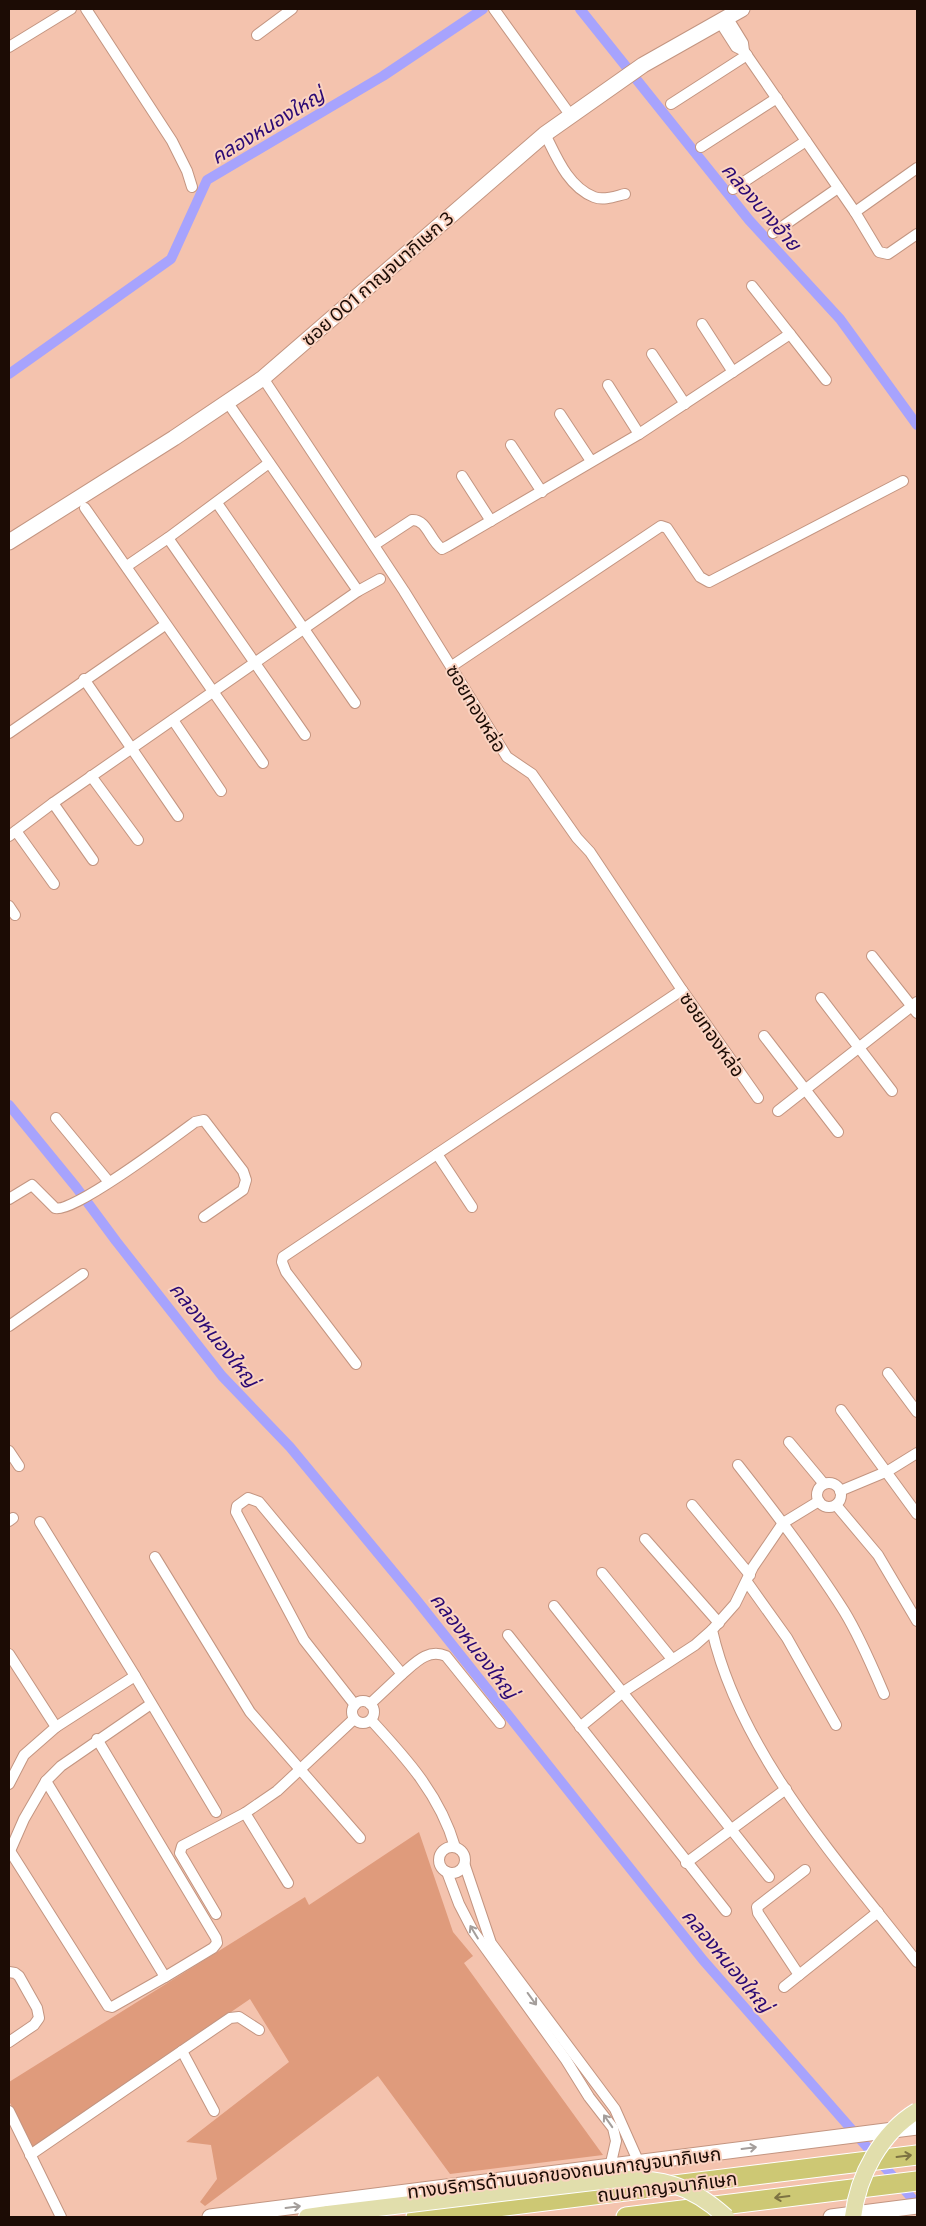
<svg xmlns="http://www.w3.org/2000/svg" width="926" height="2226" viewBox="0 0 926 2226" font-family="Commissioner,'Noto Sans Thai',sans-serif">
	<rect width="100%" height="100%" fill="#f4c3ae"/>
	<!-- green -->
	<polygon fill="#df9b7c" points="419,1832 453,1932 473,1956 464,1963 603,2155 450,2174 378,2076 205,2206 200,2202 217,2179 211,2145 186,2142 289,2062 250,1999 33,2148 9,2101 9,2082 305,1897 309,1905"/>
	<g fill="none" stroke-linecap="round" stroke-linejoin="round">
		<!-- canal -->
		<g stroke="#a7a3fd" stroke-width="10">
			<polyline points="580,9 749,220 840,319 917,425"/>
			<polyline points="9,374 171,259 207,180 383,76 483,9"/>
			<polyline points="9,1105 76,1187 116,1241 222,1376 290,1447 415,1598 703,1960 917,2204"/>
		</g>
		<!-- street casing -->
		<g stroke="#c39581" stroke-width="12">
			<g id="street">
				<polyline points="86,9 172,141 187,171 192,187"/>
				<polyline points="494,9 571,116"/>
				<polyline points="727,17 743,43 744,51 855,212 879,252 888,254 917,234"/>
				<polyline points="720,22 736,47 744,51"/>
				<polyline points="257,35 292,9"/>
				<polyline points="9,47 71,9"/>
				<polyline points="671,104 747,55"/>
				<path d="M545,134C556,156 568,187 594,197C604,201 616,196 625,194"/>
				<polyline points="701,147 777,98"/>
				<polyline points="733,189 806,141"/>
				<polyline points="855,212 917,168"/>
				<polyline points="773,233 838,188"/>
				<polyline points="702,324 733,372"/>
				<polyline points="790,334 826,380"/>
				<polyline points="652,354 685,404"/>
				<polyline points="263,378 404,591 507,757 532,774 577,838 590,852 682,990 758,1098"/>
				<polyline points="608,385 639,434"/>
				<polyline points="228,403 358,591"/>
				<polyline points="560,414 591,461"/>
				<polyline points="511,445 542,492"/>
				<polyline points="462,476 491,521"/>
				<polyline points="217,503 355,703"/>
				<polyline points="85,508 263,763"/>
				<polyline points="168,538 305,735"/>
				<path d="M374,545L412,520C427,519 430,541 442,549L448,546L639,434L790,334L752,286"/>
				<polyline points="127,566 168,538 269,463"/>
				<polyline points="452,666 661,526 667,528 700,577 709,582 903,481"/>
				<polyline points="84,679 178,816"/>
				<polyline points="173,720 221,791"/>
				<polyline points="9,733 165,625"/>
				<polyline points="91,776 138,840"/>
				<polyline points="53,803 93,860"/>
				<polyline points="16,831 54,884"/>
				<polyline points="9,836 53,803 358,591 380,579"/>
				<polyline points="9,906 15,915"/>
				<polyline points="872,956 917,1013"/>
				<polyline points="821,998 892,1091"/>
				<polyline points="764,1036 838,1132"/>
				<polyline points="778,1111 917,1002"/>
				<polyline points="56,1118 109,1182"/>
				<polyline points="437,1154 472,1207"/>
				<path d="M9,1199L32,1185L55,1208C71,1215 176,1136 195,1122L204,1120L243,1171L246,1180L243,1190L204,1217"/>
				<polyline points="9,1326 83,1274"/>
				<polyline points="356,1364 286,1272 282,1262 283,1257 682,990"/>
				<polyline points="888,1373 917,1412"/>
				<polyline points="841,1410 917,1514"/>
				<polyline points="789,1442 824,1484"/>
				<polyline points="9,1451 19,1466"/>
				<path d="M738,1465C775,1512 812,1560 844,1611C860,1637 872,1666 884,1694"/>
				<circle cx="829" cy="1495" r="12"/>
				<polyline points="840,1491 888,1471 917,1453"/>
				<path d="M819,1501L783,1523L753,1567L735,1604L712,1630C740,1754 841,1864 917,1962"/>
				<polyline points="692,1505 750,1575"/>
				<polyline points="836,1505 878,1555 917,1621"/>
				<polyline points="9,1521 13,1518"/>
				<polyline points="40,1522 135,1676 56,1727"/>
				<polyline points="645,1539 719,1623"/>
				<polyline points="155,1557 250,1712 360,1838"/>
				<polyline points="602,1573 672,1659"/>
				<polyline points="747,1582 787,1638 836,1725"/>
				<polyline points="554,1606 769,1877"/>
				<polyline points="508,1635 726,1911"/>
				<polyline points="9,1654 56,1727 24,1755 9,1784"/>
				<path d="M402,1674C415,1663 428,1648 446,1656L500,1723"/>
				<polyline points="135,1676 216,1812"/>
				<circle cx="363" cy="1712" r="11"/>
				<polyline points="355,1705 304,1640 236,1512 237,1506 248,1498 259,1502 402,1674 370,1704"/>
				<path d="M371,1720C406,1758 440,1795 455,1847"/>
				<polyline points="580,1727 623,1692 695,1645 712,1630"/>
				<polyline points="97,1739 216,1938 217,1943 213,1948 165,1977"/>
				<polyline points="245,1813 288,1883"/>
				<circle cx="452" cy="1860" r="13"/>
				<polyline points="10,1851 24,1819 46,1781"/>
				<polyline points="9,1853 10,1851 108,2006 112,2007 165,1977 46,1781 61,1766 151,1704"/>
				<polyline points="686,1863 786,1789"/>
				<polyline points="465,1866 491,1943 615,2109 639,2163"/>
				<polyline points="447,1872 459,1904 473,1931 566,2060 589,2097 613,2128 616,2141 610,2167"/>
				<polyline points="216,1914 180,1853 182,1846 245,1813 277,1791 354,1719"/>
				<polyline points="9,1972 15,1973 19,1976 37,2008 39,2018 34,2025 9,2042"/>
				<polyline points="799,1975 758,1913 757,1907 805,1870"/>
				<polyline points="784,1987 878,1912"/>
				<polyline points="182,2051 214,2111"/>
				<polyline points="9,2111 61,2217"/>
				<polyline points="30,2155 230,2018 239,2017 259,2030"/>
			</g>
		</g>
		<!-- secondary casing -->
		<g stroke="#c39581" stroke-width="17">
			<g id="secondary">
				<polyline points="9,542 174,438 263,378 545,134 643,65 742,9"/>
				<polyline points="210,2217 917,2127"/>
				<polyline points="831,2217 917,2206"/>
			</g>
		</g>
		<!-- primary casing -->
		<g stroke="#fff" stroke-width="18">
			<polyline id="primary" points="307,2217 328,2214"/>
		</g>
		<!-- highway casing -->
		<g stroke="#fff" stroke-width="21">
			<g id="highway">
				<polyline points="416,2217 917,2155"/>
				<polyline points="626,2217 917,2181"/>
			</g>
		</g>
		<!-- street -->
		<use href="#street" stroke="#fff" stroke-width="10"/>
		<!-- secondary -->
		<use href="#secondary" stroke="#fff" stroke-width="15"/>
		<!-- primary -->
		<use href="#primary" stroke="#e1deac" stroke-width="16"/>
		<!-- highway -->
		<use href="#highway" stroke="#cdc874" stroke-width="19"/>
		<!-- primary-bridge casing -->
		<g stroke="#fff" stroke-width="18" stroke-linecap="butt">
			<g id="primary-bridge">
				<path d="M328,2214L610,2180C658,2176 690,2184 726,2217"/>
				<path d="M853,2217C858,2175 881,2133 917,2111"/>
			</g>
		</g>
		<!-- primary-bridge -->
		<use href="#primary-bridge" stroke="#e1deac" stroke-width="16"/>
	</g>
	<!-- one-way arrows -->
	<defs><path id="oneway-shaft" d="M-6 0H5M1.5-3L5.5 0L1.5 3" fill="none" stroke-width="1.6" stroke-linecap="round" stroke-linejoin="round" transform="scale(1.25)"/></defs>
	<g stroke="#a49e9b">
		<use href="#oneway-shaft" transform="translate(474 1932) rotate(-121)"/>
		<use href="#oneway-shaft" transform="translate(532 1999) rotate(54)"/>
		<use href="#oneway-shaft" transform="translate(608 2121) rotate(-125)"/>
		<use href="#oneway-shaft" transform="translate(749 2148) rotate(-7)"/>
		<use href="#oneway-shaft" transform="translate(293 2207) rotate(-7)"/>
	</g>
	<g stroke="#7d7342">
		<use href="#oneway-shaft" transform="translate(904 2156) rotate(-7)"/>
		<use href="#oneway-shaft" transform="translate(782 2197) rotate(173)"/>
	</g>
	<g text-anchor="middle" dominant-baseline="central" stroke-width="4" stroke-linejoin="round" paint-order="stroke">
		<!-- street labels -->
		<g font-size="19" fill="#1c0c05" stroke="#fad3c1">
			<text transform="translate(377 278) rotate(-41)">ซอย 001 กาญจนาภิเษก 3</text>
			<text transform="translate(477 708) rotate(59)">ซอยทองหล่อ</text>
			<text transform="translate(713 1034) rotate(55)">ซอยทองหล่อ</text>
			<text transform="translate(564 2172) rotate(-7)">ทางบริการด้านนอกของถนนกาญจนาภิเษก</text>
			<text transform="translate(667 2186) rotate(-7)">ถนนกาญจนาภิเษก</text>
		</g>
		<!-- water labels -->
		<g font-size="20" font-style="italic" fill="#2b0974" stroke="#fad3c1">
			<text transform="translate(267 125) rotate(-31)">คลองหนองใหญ่</text>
			<text transform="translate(762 206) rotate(49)">คลองบางอ้าย</text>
			<text transform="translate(215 1334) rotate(51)">คลองหนองใหญ่</text>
			<text transform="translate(475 1645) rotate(52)">คลองหนองใหญ่</text>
			<text transform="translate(728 1960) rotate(50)">คลองหนองใหญ่</text>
		</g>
	</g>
	<!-- border -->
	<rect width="926" height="2226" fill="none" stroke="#1c0c05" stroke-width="20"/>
</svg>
